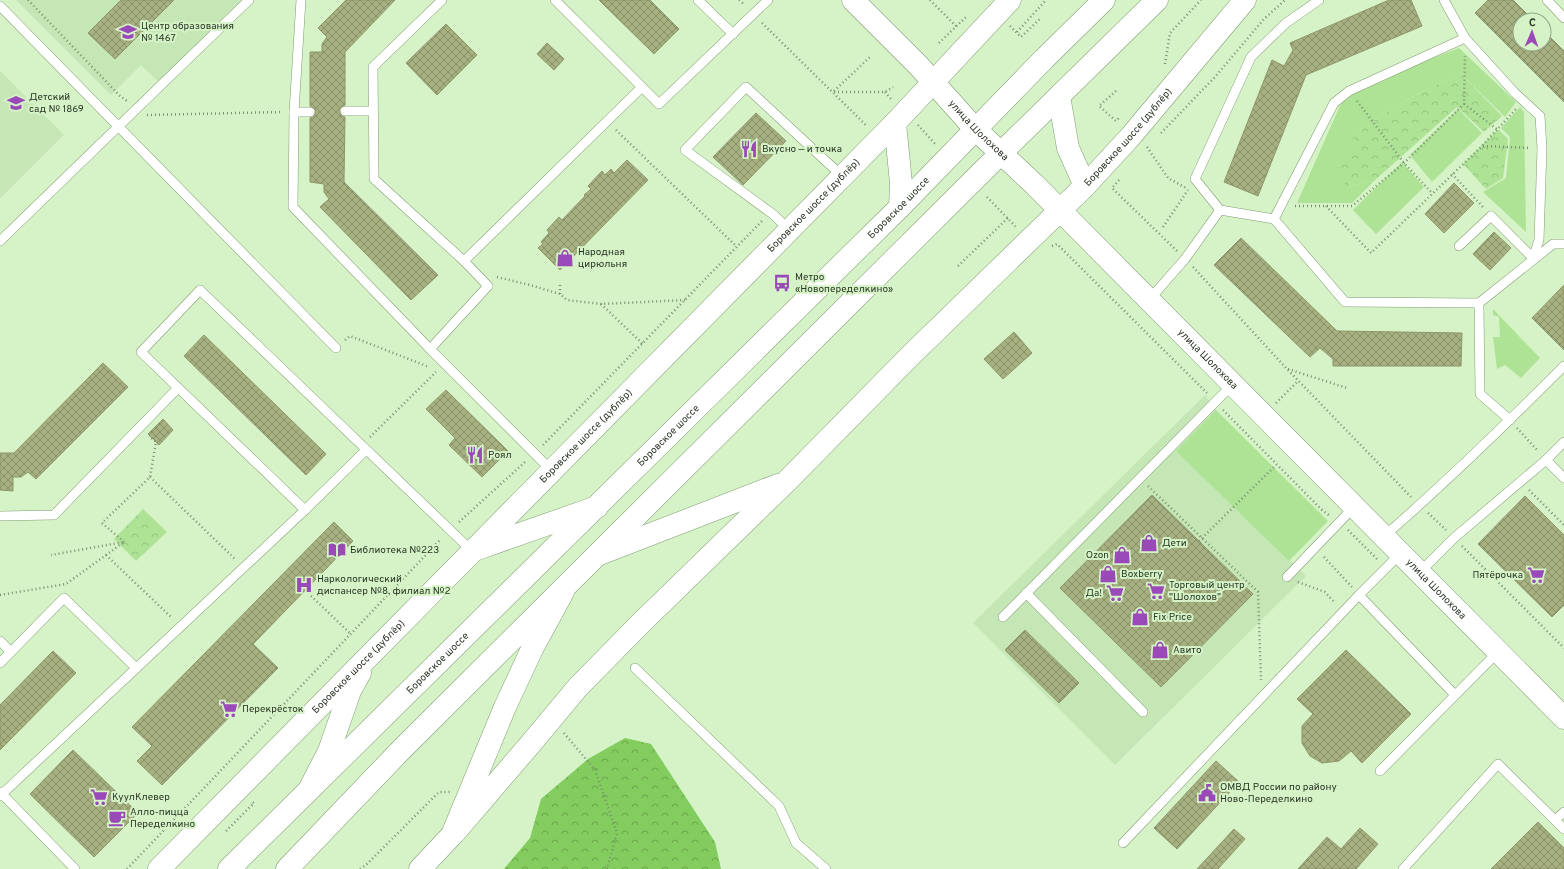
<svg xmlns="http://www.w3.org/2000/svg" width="1564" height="869" viewBox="0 0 1564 869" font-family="Overpass,sans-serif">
	<defs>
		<pattern id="forest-crowns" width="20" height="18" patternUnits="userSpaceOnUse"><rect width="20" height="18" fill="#83cc5e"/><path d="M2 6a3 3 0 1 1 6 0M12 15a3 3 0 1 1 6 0" fill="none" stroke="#6ba64d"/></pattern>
		<pattern id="park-crowns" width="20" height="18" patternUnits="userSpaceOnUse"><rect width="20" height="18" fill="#aee395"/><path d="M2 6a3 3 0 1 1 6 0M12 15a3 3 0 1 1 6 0" fill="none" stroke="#96c380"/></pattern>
		<pattern id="building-cross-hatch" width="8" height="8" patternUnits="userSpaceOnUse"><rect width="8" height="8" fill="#a7b080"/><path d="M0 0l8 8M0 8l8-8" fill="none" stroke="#889069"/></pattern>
	</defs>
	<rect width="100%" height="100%" fill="#d5f3c7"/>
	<!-- built -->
	<g fill="#c5e7b6">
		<polygon points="16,0 241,0 159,82 141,65 111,95"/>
		<polygon points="0,71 64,135 0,199"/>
		<polygon points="1205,395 1216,410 1177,451 1306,576 1115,765 973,623"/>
	</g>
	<!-- grass -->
	<g fill="#aee395">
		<polygon points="1459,48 1516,102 1505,117 1460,73 1395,106 1356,133 1347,186 1374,181 1352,203 1297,203 1346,92"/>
		<polygon points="1520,107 1524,112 1526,232 1483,192 1506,178 1510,137 1501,128"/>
		<polygon points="1458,109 1482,133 1432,182 1410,155"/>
		<polygon points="1402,162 1424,187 1376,234 1353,210"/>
		<polygon points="1493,309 1540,358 1521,378 1505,365 1497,369 1493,337 1500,337 1499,317 1493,315"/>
		<polygon points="1216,410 1328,521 1289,561 1176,451"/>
	</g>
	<!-- forest -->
	<polygon fill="url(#forest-crowns)" points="625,738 651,744 715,842 721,869 504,869 530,838 541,799 588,759"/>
	<!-- park -->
	<g fill="url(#park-crowns)">
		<polygon points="1460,73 1502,116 1484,132 1457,107 1374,181 1347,186 1338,172 1356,133 1395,106"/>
		<polygon points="1498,129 1508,139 1503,178 1486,189 1463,164"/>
		<polygon points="143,509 167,532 136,561 114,539"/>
	</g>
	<!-- building -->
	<g fill="url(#building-cross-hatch)" stroke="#8e9667">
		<polygon points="121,0 174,0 115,59 88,33"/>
		<polygon points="346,0 395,0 345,52 345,105 340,108 339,111 342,116 345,117 344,182 438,275 411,300 320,207 329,199 324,192 324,184 310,182 310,118 313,117 316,112 315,109 310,106 310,52 322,52 322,44 327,37 318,28"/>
		<polygon points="599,0 650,0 679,29 654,54"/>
		<polygon points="1389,0 1411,0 1422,26 1306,75 1258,196 1224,182 1272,60 1284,66 1293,50 1290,43"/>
		<polygon points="1488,0 1513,0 1533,20 1520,20 1520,44 1544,44 1544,31 1564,51 1564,102 1475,13"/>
		<polygon points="446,24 477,55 437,95 406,63"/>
		<polygon points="547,43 564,59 554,70 537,54"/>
		<polygon points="756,113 786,141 743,185 713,157"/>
		<polygon points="627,160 648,180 560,270 538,248 543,244 541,242 549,233 547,230 559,217 562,220 585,196 584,195 591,189 588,186 602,171 605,175 611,169 614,173"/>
		<polygon points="1454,183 1474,203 1444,233 1425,214"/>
		<polygon points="1494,232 1511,248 1490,270 1473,254"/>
		<polygon points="1241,238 1337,331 1462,333 1461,366 1333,366 1333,359 1320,348 1310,357 1214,265"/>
		<polygon points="1564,285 1564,350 1532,318"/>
		<polygon points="1014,332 1032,353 1003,379 984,359"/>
		<polygon points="204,335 326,454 306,475 184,356"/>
		<polygon points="103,363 128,387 36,479 28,472 21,477 13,477 13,491 0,490 0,453 14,453"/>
		<polygon points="446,390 508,451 482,477 449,445 455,438 426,409"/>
		<polygon points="163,419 173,430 159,445 148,434"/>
		<polygon points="1152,495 1253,594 1161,687 1060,588"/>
		<polygon points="1525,496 1564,535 1564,605 1552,617 1478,544"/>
		<polygon points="334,522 353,541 253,644 278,668 162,785 137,761 152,746 132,727"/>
		<polygon points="1025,630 1079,683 1059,703 1005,650"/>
		<polygon points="1346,650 1411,714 1362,763 1351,751 1339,761 1322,763 1310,756 1302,743 1302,726 1313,714 1297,699"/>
		<polygon points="53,651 76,673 0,750 0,705"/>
		<polygon points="73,750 138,813 94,857 30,794"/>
		<polygon points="1216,761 1239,782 1177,849 1154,828"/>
		<polygon points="1538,822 1564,848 1564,869 1491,869"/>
		<polygon points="1360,828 1378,844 1356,869 1298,869 1327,837 1341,849"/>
		<polygon points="1234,829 1245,839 1218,869 1197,869"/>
	</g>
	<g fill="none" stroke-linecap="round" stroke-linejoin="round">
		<!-- service casing -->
		<g stroke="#809c73" stroke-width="10">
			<g id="service">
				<polyline points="301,0 294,112 293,207 430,349"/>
				<polyline points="442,0 373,67 374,179 464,261"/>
				<polyline points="555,0 642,87"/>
				<polyline points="698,0 733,34"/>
				<polyline points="1444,0 1465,38"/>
				<polyline points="1547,0 1564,18"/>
				<polyline points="0,6 336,348"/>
				<polyline points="345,111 373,111"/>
				<polyline points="294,112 310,112"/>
				<polyline points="1220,210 1195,179 1251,57 1286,23 1319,0"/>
				<polyline points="789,230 774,215 685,150 746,87 842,176"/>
				<polyline points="0,241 249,0"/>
				<polyline points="1459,246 1491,216 1533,258 1539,240 1542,149 1540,116 1515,93 1465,38 1349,91 1334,103 1274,219 1345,302 1479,303"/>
				<polyline points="1149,300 1185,259 1220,210 1274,219"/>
				<polyline points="1510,420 1480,394 1479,303 1553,244 1564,244"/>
				<polyline points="1546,460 1564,442"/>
				<polyline points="551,470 430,349 488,286 464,261 642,87 659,104 768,0"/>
				<polyline points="305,510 141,352 200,290 472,551"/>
				<polyline points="0,516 54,515 178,388"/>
				<path d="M1383,537C1446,483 1505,425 1564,366"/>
				<polyline points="1419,573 1454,538 1546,460 1564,478"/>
				<polyline points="1287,577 1354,507"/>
				<polyline points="1026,593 1143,712"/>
				<polyline points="1359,595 1455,695"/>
				<polyline points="1003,617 1233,384"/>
				<polyline points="0,641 11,652"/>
				<polyline points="0,663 64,598 136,668"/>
				<polyline points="635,668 779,806 796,843 826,869"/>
				<polyline points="1380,771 1498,652"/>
				<polyline points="0,792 75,869"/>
				<polyline points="0,796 305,510 366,450"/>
				<polyline points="1555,820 1564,812"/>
				<polyline points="1123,843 1359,595 1400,554"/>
				<polyline points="1403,869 1498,764 1564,829"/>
			</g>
		</g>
		<!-- tertiary casing -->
		<g stroke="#809c73" stroke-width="23">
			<g id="tertiary">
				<path id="s1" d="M853,0L918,65L975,129L1034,184L1564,718"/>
				<polyline points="1059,96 1068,148 1085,186"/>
				<polyline points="895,123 901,183 900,207"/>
				<polyline points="477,549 597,507"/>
				<polyline points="597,555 778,485"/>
				<polyline points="311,786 329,751 350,691 360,673"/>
				<path id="s2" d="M455,832L533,741L578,687L641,623L787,481L911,355L1085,186L1131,136L1245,0"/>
				<path id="s3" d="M159,869L895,123L1010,0"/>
			</g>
		</g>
		<!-- secondary casing -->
		<g stroke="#809c73" stroke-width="23">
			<polyline id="secondary" points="420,869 452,835 505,707 532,649 563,592"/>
		</g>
		<!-- primary casing -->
		<g stroke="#809c73" stroke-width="23">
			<g id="primary">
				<path id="s4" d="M229,869L900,207L1044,59L1104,0"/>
				<polyline points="287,869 400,751 1001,153 1157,0"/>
			</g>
		</g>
		<!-- path -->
		<g stroke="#7a8e71" stroke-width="2.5" stroke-dasharray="1 3" stroke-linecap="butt">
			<polyline points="28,0 120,96 127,101"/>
			<polyline points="739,0 745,5"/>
			<polyline points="930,0 956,26"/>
			<polyline points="762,23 867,126"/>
			<polyline points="1010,26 1021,37 1041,18"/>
			<polyline points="1017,32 1046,0"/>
			<polyline points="939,43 967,16"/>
			<polyline points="1165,64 1170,33 1201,0"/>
			<polyline points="834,91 871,56"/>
			<polyline points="1116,91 1099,106 1116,121 1119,118"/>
			<polyline points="834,92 885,92 893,87"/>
			<polyline points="885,92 891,99"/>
			<polyline points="1357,101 1404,163 1432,193"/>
			<polyline points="1464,104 1498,130"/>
			<polyline points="147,115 282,112"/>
			<polyline points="918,125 936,145"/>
			<polyline points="616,130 736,246"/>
			<polyline points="1161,133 1215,77 1264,19 1285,0"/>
			<polyline points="1483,146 1530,148"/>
			<polyline points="1147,147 1168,178 1186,188"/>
			<polyline points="1452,174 1483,207"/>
			<polyline points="1119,180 1112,188 1177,251"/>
			<polyline points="987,197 1016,227"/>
			<polyline points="1295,206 1352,206 1404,163 1464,104 1465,56"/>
			<polyline points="1326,206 1371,253 1482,146 1516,109"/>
			<polyline points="1163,227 1188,190"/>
			<polyline points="1052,246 1057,244 1207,393"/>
			<polyline points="958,266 1008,218"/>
			<polyline points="1193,267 1287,369 1411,497"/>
			<polyline points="497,277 530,285 560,294 567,300 601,304 686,300"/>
			<polyline points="560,294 560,284"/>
			<polyline points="601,304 643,344"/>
			<polyline points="345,340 350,336 429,367"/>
			<polyline points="1288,369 1347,388"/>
			<polyline points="1276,403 1298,381"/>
			<polyline points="1223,410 1322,510 1330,516"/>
			<polyline points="1517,428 1538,451"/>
			<polyline points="370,437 436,372"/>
			<polyline points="543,445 762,221"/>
			<polyline points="150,477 236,560"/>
			<polyline points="1148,486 1258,592 1261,680"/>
			<polyline points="1529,490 1564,525"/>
			<polyline points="1428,513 1446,530"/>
			<polyline points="459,522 525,462"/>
			<polyline points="1348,530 1377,559"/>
			<polyline points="1199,541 1276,465"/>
			<polyline points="124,542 102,523 150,477 156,442 149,436"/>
			<polyline points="1462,546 1564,648"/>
			<polyline points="106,555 172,618"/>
			<polyline points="1324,557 1352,587"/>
			<polyline points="1298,582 1325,592 1335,603"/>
			<polyline points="0,595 66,584 124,542 51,555"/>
			<polyline points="311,596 351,634"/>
			<polyline points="564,733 595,770 617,833 607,869"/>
			<polyline points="226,831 254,803 252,802"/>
			<polyline points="127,869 441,539"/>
			<polyline points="360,869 366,865 439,792 450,792"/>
		</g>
		<!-- service -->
		<use href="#service" stroke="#fff" stroke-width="9"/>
		<!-- tertiary -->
		<use href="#tertiary" stroke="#fff" stroke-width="22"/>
		<!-- secondary -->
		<use href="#secondary" stroke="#fff" stroke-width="22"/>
		<!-- primary -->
		<use href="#primary" stroke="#fff" stroke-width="22"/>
	</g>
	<!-- icons -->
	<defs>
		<g id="school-bare" transform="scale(1.38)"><path d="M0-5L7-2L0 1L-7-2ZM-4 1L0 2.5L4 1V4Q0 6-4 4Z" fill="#9a49b8" stroke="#d5f3c7" stroke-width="2.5" paint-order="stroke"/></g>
		<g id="restaurant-bare" transform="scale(1.38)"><path d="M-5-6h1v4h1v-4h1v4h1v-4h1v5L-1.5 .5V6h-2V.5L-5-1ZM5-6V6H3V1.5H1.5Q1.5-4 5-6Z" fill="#9a49b8" stroke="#d5f3c7" stroke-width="2.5" paint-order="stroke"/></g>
		<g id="shop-bare" transform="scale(1.38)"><path d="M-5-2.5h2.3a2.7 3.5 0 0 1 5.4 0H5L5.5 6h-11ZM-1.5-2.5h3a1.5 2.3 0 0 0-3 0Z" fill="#9a49b8" stroke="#d5f3c7" stroke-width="2.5" paint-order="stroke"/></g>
		<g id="bus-bare" transform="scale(1.38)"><path d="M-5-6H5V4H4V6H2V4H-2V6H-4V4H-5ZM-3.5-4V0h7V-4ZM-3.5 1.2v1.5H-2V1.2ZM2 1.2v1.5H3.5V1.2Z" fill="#9a49b8" stroke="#d5f3c7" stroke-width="2.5" paint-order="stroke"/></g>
		<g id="library-bare" transform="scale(1.38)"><path d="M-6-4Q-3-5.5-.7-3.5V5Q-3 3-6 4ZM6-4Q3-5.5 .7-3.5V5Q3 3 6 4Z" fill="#9a49b8" stroke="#d5f3c7" stroke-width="2.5" paint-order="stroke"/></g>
		<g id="supermarket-bare" transform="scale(1.38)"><path d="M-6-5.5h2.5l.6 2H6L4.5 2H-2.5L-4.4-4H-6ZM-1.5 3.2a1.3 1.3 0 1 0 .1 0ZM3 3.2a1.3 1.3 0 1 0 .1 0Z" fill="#9a49b8" stroke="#d5f3c7" stroke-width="2.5" paint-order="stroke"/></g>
		<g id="hospital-bare" transform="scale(1.38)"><path d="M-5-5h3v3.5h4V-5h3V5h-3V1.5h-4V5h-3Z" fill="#9a49b8" stroke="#d5f3c7" stroke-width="2.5" paint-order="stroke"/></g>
		<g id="civic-bare" transform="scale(1.38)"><path d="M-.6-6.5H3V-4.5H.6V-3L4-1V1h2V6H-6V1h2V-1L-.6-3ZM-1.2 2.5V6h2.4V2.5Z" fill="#9a49b8" stroke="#d5f3c7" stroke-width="2.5" paint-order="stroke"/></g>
		<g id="cafe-bare" transform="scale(1.38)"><path d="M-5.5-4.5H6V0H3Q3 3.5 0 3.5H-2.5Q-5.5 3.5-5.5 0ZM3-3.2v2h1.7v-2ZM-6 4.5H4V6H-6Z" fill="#9a49b8" stroke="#d5f3c7" stroke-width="2.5" paint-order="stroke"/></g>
	</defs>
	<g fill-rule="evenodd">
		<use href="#school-bare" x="128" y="32"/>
		<use href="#school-bare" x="16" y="103"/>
		<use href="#restaurant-bare" x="749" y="149"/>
		<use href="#shop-bare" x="565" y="258"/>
		<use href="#bus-bare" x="782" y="283"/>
		<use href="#restaurant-bare" x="475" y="455"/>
		<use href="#shop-bare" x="1149" y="543"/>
		<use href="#library-bare" x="337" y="550"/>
		<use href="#shop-bare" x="1122" y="555"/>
		<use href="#shop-bare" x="1108" y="574"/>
		<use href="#supermarket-bare" x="1536" y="575"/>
		<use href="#hospital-bare" x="304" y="585"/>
		<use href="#supermarket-bare" x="1156" y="591"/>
		<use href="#supermarket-bare" x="1115" y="593"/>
		<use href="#shop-bare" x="1140" y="617"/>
		<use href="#shop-bare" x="1160" y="650"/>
		<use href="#supermarket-bare" x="229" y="709"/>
		<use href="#civic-bare" x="1207" y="793"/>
		<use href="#supermarket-bare" x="99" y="797"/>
		<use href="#cafe-bare" x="117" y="818"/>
	</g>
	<g text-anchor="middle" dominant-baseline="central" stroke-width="4" stroke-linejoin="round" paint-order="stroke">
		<!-- poi labels -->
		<g font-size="10" fill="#2a3625" stroke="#d5f3c7" text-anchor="start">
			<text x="141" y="26">Центр образования<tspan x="141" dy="12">№ 1467</tspan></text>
			<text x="29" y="97">Детский<tspan x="29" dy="12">сад № 1869</tspan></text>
			<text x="762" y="149">Вкусно — и точка</text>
			<text x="578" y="252">Народная<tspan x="578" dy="12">цирюльня</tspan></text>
			<text x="795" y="277">Метро<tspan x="795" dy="12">«Новопеределкино»</tspan></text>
			<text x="488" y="455">Роял</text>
			<text x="1162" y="543">Дети</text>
			<text x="350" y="550">Библиотека №223</text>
			<text x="1109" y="555" text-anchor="end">Ozon</text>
			<text x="1121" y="574">Boxberry</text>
			<text x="1523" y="575" text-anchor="end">Пятёрочка</text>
			<text x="317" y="579">Наркологический<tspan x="317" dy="12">диспансер №8, филиал №2</tspan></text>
			<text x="1169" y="585">Торговый центр<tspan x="1169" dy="12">"Шолохов"</tspan></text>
			<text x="1102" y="593" text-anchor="end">Да!</text>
			<text x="1153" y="617">Fix Price</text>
			<text x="1173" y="650">Авито</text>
			<text x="242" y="709">Перекрёсток</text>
			<text x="1220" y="787">ОМВД России по району<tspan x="1220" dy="12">Ново-Переделкино</tspan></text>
			<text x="112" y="797">КуулКлевер</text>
			<text x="130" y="812">Алло-пицца<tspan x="130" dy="12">Переделкино</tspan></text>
		</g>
		<!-- street labels -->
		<g font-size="10" fill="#2a3625" stroke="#d5f3c7">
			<text stroke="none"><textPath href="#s1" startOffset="181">улица Шолохова</textPath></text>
			<text stroke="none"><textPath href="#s2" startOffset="968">Боровское шоссе (дублёр)</textPath></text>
			<text stroke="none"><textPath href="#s3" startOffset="932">Боровское шоссе (дублёр)</textPath></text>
			<text stroke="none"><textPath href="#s4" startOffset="941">Боровское шоссе</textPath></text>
			<text stroke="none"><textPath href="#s1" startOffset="505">улица Шолохова</textPath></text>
			<text stroke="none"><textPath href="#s3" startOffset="608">Боровское шоссе (дублёр)</textPath></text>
			<text stroke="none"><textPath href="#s4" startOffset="617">Боровское шоссе</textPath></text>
			<text stroke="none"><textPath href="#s1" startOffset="829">улица Шолохова</textPath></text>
			<text stroke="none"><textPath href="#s4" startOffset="293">Боровское шоссе</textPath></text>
			<text stroke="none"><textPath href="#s3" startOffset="284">Боровское шоссе (дублёр)</textPath></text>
		</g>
	</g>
	<!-- north arrow -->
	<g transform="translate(1532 32) rotate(2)"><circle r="19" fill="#d5f3c7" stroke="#91a786"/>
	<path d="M0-3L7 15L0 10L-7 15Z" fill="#9a49b8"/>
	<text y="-6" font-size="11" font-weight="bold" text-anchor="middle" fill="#2a3625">С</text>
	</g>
</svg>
